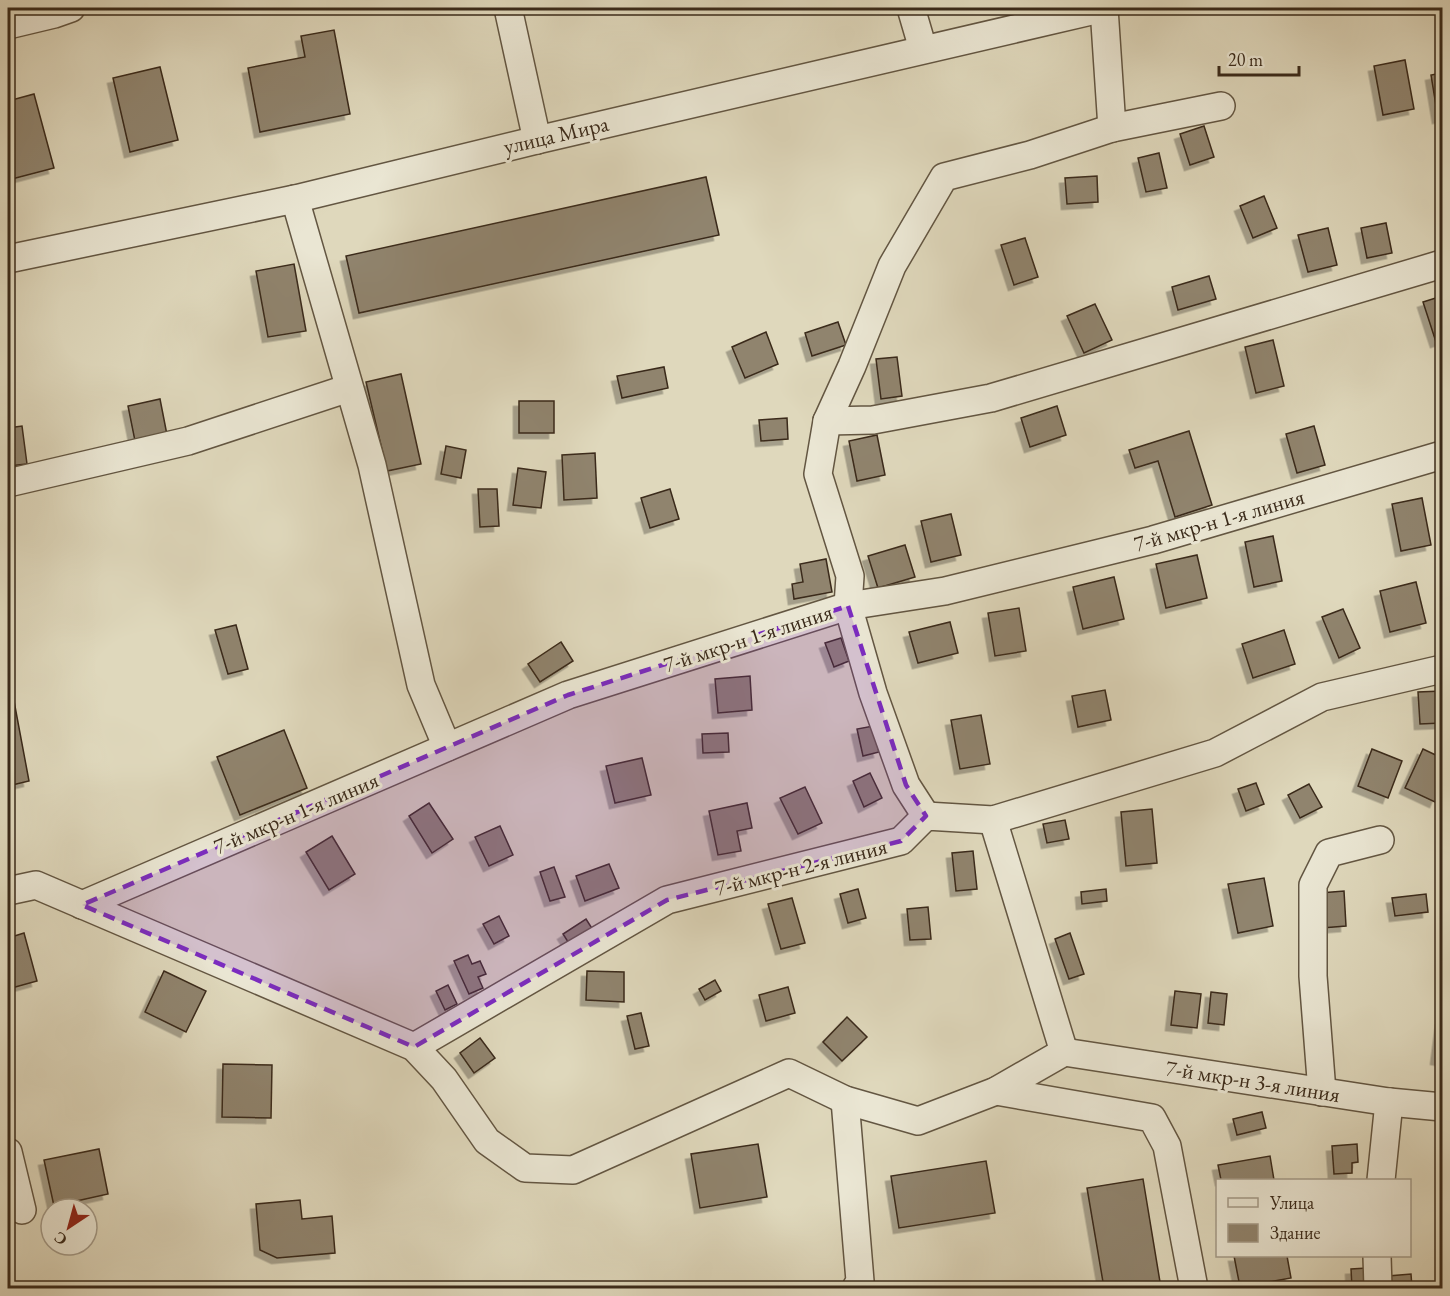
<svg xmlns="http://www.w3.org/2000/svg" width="1450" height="1296" viewBox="0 0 1450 1296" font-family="'EB Garamond',serif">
	<defs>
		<filter id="shadow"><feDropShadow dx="-5.5" dy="5.5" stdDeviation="0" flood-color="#0004"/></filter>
	</defs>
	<rect width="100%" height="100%" fill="#dfd8bc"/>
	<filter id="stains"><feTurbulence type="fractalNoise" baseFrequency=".00333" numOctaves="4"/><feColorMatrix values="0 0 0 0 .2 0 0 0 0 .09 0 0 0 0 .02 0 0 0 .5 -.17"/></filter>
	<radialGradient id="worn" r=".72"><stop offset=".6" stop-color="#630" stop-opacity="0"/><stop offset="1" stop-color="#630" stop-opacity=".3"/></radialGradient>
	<!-- building -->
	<g fill="#90846e" stroke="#3a2a1a" stroke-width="1.5" filter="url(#shadow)">
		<polygon points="334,30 350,114 260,132 248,68 305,57 301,36"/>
		<polygon points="1405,60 1414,109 1383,115 1374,66"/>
		<polygon points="160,67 178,140 130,152 113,78"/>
		<polygon points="1442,73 1442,117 1438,118 1431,75"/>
		<polygon points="34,94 54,168 8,180 8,101"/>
		<polygon points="1204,126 1214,157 1190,165 1180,134"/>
		<polygon points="1159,153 1167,188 1146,192 1138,158"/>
		<polygon points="1097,176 1098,202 1067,204 1065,178"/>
		<polygon points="706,177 719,235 359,313 346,256"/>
		<polygon points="1264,196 1277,228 1253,238 1240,206"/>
		<polygon points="1386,223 1392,253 1367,258 1361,228"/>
		<polygon points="1328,228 1337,265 1308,272 1298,235"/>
		<polygon points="1025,238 1038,277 1014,285 1001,245"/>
		<polygon points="294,264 306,331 268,337 256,271"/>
		<polygon points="1209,276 1216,299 1178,310 1172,287"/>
		<polygon points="1442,296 1442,340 1436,342 1423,302"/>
		<polygon points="1095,304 1112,340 1084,353 1067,316"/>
		<polygon points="838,322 846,345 812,356 805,333"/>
		<polygon points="766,332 778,364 745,378 732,347"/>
		<polygon points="1273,340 1284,386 1256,393 1245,347"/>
		<polygon points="897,357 902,396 881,399 876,359"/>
		<polygon points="664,367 668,388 622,398 617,376"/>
		<polygon points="401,374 421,464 387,471 366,382"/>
		<polygon points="160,399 168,440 136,446 128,406"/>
		<rect x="519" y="401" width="35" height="32"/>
		<polygon points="1057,406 1066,435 1030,447 1021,418"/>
		<polygon points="787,418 788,439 761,441 759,420"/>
		<polygon points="22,426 27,464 8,466 8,428"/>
		<polygon points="1314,426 1325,465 1297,473 1286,434"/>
		<polygon points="1189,431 1212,505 1175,517 1158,461 1135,468 1129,450"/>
		<polygon points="877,435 885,475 857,481 849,441"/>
		<polygon points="446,446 466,450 461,478 441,474"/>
		<polygon points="595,453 597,498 564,500 562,455"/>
		<polygon points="518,468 546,472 541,508 513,505"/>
		<polygon points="478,489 497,489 499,526 480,527"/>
		<polygon points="670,489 679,519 650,528 641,498"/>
		<polygon points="1422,498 1431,545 1401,551 1392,504"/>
		<polygon points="951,514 961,555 931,562 921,521"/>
		<polygon points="1273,536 1282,581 1254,587 1245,542"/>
		<polygon points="905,545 915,577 878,588 868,556"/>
		<polygon points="1197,555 1207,598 1166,608 1156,564"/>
		<polygon points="826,559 832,592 794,599 792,584 803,582 800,564"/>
		<polygon points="1114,577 1124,619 1083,629 1073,587"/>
		<polygon points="1416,582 1426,623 1390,632 1380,591"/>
		<polygon points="1019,608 1026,651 995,656 988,613"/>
		<polygon points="1343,609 1360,648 1339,658 1322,617"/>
		<polygon points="950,622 958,653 918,663 909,632"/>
		<polygon points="236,625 248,669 228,674 215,630"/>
		<polygon points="1284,630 1295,664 1253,678 1242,644"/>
		<polygon points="841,638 849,661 834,667 825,643"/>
		<polygon points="561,642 573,661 540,682 528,664"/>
		<polygon points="8,669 29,781 8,786"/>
		<polygon points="750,676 752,710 718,713 715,679"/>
		<polygon points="1105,690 1111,720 1078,727 1072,696"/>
		<polygon points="1442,691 1442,723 1420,724 1418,692"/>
		<polygon points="981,715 990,764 960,769 951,720"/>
		<polygon points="873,726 879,752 863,756 857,729"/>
		<polygon points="284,730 307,788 240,815 217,757"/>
		<polygon points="728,733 729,752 703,753 702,734"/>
		<polygon points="1372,749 1402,761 1388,798 1358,786"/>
		<polygon points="1423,749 1442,758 1442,785 1435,802 1405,788"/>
		<polygon points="642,758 651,795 615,803 606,766"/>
		<polygon points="870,773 882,798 864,807 853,781"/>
		<polygon points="1256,783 1264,804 1246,811 1238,789"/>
		<polygon points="1309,784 1322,807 1300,818 1288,795"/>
		<polygon points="805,787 822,823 798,834 780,798"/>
		<polygon points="429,803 453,839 432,853 409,816"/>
		<polygon points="747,803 752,828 737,831 741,851 718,855 709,811"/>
		<polygon points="1152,809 1157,863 1126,866 1121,812"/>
		<polygon points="1065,820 1069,839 1047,843 1043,824"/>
		<polygon points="500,826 513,855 489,866 475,837"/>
		<polygon points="332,836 355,874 329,890 306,852"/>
		<polygon points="973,851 977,889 956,891 952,853"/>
		<polygon points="609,864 619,888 585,901 576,876"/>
		<polygon points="554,867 565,897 550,901 540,872"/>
		<polygon points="1264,878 1273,926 1238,933 1228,884"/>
		<polygon points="858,889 866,918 848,923 840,894"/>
		<polygon points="1106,889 1107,901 1082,904 1081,892"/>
		<polygon points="1344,891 1346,926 1322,928 1320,893"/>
		<polygon points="1426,894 1428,912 1395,916 1392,898"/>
		<polygon points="792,898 805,943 781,949 768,904"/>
		<polygon points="928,907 931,939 910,940 907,909"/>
		<polygon points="499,916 509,936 494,944 483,924"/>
		<polygon points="586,919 593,930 570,945 563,934"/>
		<polygon points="24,933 37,981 8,989 8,938"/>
		<polygon points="1070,933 1084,974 1069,979 1055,939"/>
		<polygon points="468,955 472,964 480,961 486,974 478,977 483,988 469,994 454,961"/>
		<polygon points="164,971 206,991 186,1032 145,1012"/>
		<polygon points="587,971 624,972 624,1002 586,1000"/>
		<polygon points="715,980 721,991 705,1000 699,989"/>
		<polygon points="448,985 457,1004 445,1010 436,991"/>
		<polygon points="788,987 795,1013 766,1021 759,995"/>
		<polygon points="1175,991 1201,994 1197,1028 1171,1025"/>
		<polygon points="1211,992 1227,994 1224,1025 1208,1023"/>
		<polygon points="641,1013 649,1046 635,1049 627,1016"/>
		<polygon points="847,1017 867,1037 842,1061 823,1042"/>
		<polygon points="1441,1020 1442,1021 1442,1060 1436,1059"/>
		<polygon points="480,1038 495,1058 474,1073 460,1053"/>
		<polygon points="223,1064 272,1065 271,1118 222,1117"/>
		<polygon points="1262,1112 1266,1128 1237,1135 1233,1119"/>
		<polygon points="758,1144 767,1197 700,1208 691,1154"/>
		<polygon points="1357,1144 1358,1162 1352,1163 1352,1173 1334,1174 1332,1146"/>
		<polygon points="99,1149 108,1194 54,1206 44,1160"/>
		<polygon points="1270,1156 1274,1180 1221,1180 1218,1165"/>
		<polygon points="986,1161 995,1213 899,1228 891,1176"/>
		<polygon points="1143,1179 1161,1288 1104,1288 1087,1188"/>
		<polygon points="300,1200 302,1219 332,1216 335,1253 277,1258 260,1250 256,1204"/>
		<polygon points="1234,1256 1287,1256 1291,1278 1240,1287"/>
		<polygon points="1367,1268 1368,1288 1352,1288 1351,1269"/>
		<polygon points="1411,1274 1412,1288 1389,1288 1388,1276"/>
		<polygon points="1024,1284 1025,1288 993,1288"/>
	</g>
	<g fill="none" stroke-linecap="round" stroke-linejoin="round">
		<!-- minor casing -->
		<g stroke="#635642" stroke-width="30">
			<g id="minor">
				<polyline points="508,8 537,140"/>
				<polyline points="911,8 923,49"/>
				<polyline points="1104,8 1112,128"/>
				<polyline points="8,25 54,14 71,8"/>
				<polyline points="295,199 372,465 421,685 447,747"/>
				<polyline points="8,259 295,199 537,140 1104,8"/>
				<polyline points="827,421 873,420 991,398 1442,264"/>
				<polyline points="8,483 188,441 349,388"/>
				<polyline points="926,816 906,785 873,693 848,606 850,576 818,474 827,421 852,366 892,266 944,177 1030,155 1112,128 1221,106"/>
				<polyline points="993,820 1064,1052"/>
				<polyline points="8,891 36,885 414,1047 444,1079 487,1141 525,1168 573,1170 789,1073 845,1100 918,1121 996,1091 1064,1052"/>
				<polyline points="82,905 568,695 848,606 945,591 1153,540 1442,455"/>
				<polyline points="414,1047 667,900 901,841 926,816 993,820 1215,753 1322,697 1442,669"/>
				<polyline points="1064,1052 1389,1102 1442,1107"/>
				<polyline points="996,1091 1152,1118 1167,1146 1194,1288"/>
				<polyline points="1322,1092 1313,976 1313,885 1329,853 1380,840"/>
				<polyline points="845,1100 860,1281 856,1288"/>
				<polyline points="8,1152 22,1210"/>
				<polyline points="1381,1180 1389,1102"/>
				<polyline points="1377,1256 1378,1288"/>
			</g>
		</g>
		<!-- minor -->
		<use href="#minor" stroke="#eae6d3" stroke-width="27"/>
	</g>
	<!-- marked area -->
	<path fill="#7b2cbf" fill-opacity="0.2" stroke="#7b2cbf" stroke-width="4.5" stroke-dasharray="12 8" stroke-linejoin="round" d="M848,606L906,785L926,816L901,841L667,900L414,1047L82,905L568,695Z"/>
	<g text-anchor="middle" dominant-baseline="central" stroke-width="6" stroke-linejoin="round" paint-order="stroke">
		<!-- street labels -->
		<g font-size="22" fill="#3a2a1a" stroke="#eae6d3">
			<text transform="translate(556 135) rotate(-13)">улица Мира</text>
			<text transform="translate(1219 520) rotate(-16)">7-й мкр-н 1-я линия</text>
			<text transform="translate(748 638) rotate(-18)">7-й мкр-н 1-я линия</text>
			<text transform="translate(296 813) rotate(-23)">7-й мкр-н 1-я линия</text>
			<text transform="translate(801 867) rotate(-14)">7-й мкр-н 2-я линия</text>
			<text transform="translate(1253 1081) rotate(9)">7-й мкр-н 3-я линия</text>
		</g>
	</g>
	<!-- margin -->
	<rect width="1450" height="1296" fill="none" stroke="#dfd8bc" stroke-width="30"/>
	<rect x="9" y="9" width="1432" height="1278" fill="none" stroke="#3a2a1a" stroke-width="3"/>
	<rect x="15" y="15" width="1420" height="1266" fill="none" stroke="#3a2a1a" stroke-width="1.5"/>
	<!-- legend -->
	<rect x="1216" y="1179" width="195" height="78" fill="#eae6d3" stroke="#a49b89" stroke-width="1.5"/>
	<rect x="1228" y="1198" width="30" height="9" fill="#eae6d3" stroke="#a49b89" stroke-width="1.5"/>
	<text x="1270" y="1209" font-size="18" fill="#3a2a1a">Улица</text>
	<rect x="1228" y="1224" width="30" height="18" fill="#90846e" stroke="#a49b89" stroke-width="1.5"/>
	<text x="1270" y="1239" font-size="18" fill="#3a2a1a">Здание</text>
	<!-- north arrow -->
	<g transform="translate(69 1227) rotate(216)"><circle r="28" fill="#eae6d3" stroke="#a49b89" stroke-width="1.5"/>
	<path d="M0-4.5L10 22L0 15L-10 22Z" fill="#8f2418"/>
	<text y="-9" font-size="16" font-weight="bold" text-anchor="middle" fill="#3a2a1a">С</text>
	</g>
	<!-- scale -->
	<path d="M1219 66v9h80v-9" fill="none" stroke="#3a2a1a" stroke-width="3"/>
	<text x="1228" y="66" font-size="18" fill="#3a2a1a" stroke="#eae6d3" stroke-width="4.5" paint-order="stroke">20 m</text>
	<rect width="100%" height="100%" filter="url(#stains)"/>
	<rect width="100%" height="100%" fill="url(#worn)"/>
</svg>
